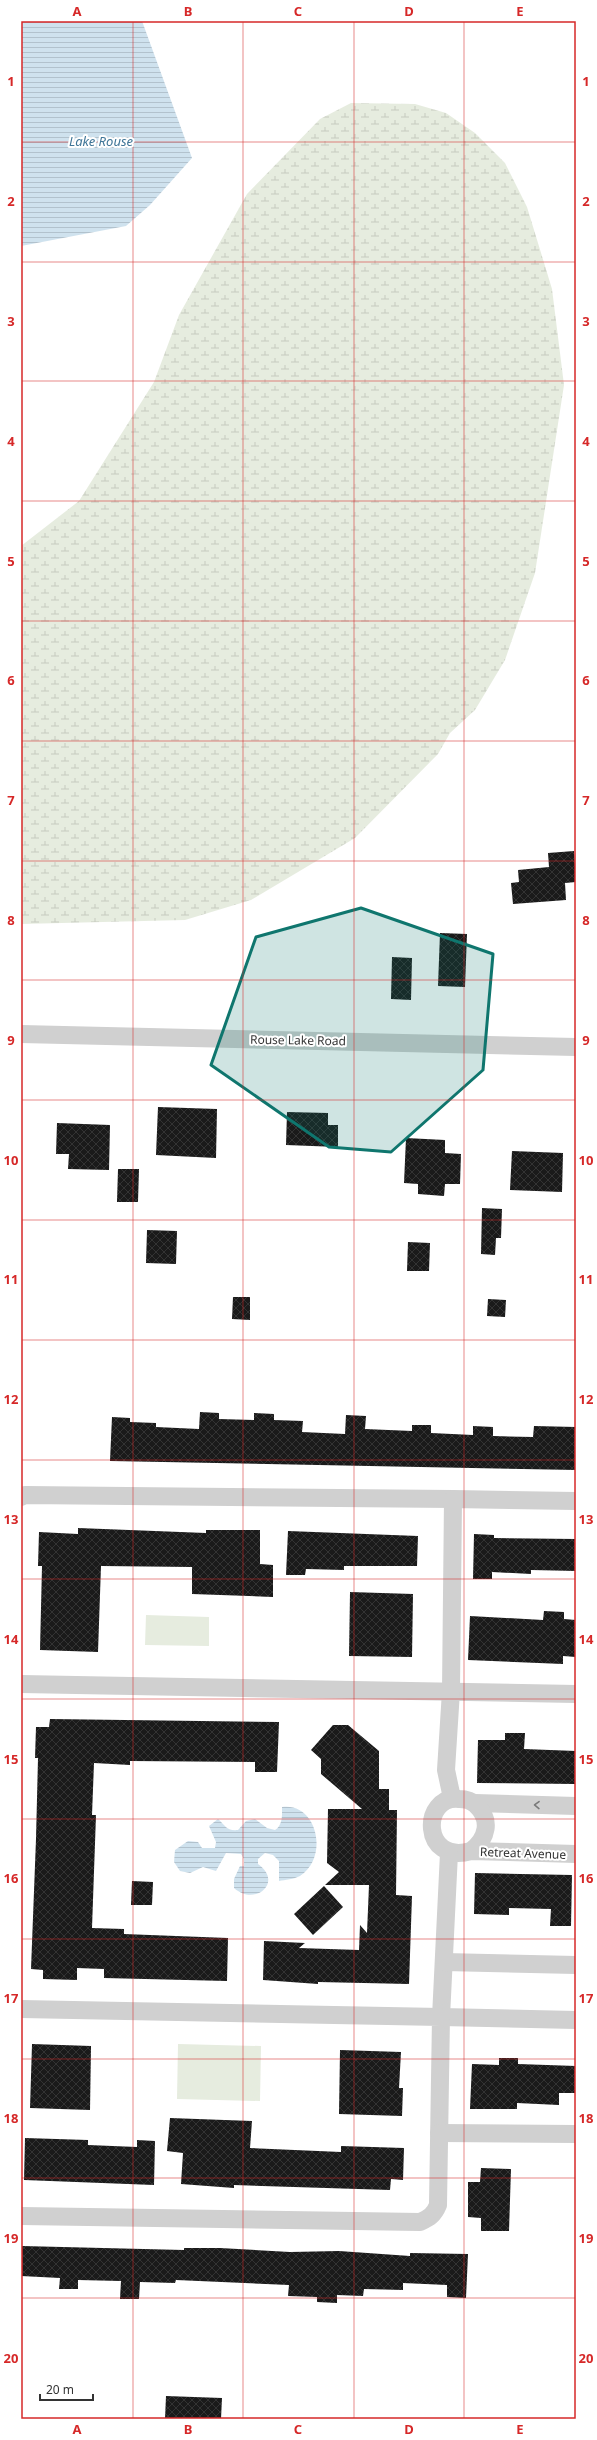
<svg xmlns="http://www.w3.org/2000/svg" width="597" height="2440" viewBox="0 0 597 2440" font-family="'Noto Sans',sans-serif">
	<defs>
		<pattern id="wetland-marsh" width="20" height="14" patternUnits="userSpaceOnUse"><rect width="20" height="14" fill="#e6ecdf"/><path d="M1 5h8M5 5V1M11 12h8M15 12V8" fill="none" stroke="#c6cbc0"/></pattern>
		<pattern id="water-rules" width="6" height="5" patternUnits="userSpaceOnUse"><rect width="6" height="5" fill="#cfe2ee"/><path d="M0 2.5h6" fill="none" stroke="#b2c2cd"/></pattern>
		<pattern id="building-cross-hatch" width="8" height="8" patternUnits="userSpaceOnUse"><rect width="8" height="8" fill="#1a1a1a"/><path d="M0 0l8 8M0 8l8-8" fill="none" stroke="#333"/></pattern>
	</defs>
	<rect width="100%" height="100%" fill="#fff"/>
	<!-- green -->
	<g fill="#e6ecdf">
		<polygon points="146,1615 209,1617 209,1646 145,1645"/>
		<polygon points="178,2044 261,2046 260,2101 177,2099"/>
	</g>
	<!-- wetland -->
	<polygon fill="url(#wetland-marsh)" points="351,103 415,104 446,113 475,133 505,163 527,207 552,289 564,385 535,573 505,660 475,710 450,733 438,754 355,838 251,900 185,920 21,924 21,546 79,501 154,382 179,315 247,194 320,119"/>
	<!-- water -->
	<g fill="url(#water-rules)">
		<polygon points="21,21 142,21 192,158 150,205 126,226 21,246"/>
		<path d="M282,1807C318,1802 329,1858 300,1876C294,1879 285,1880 279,1881V1861L273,1855L265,1853L258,1859V1864C284,1882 255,1907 234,1888V1879L240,1866H244V1859L241,1854L226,1853L216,1871L203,1867L190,1873L180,1871L174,1862L175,1850L188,1841L198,1842L202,1848H215L216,1842L209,1826L218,1819C226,1826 226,1831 238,1830L246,1821L255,1819L267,1828L275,1830C283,1825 282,1815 282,1807Z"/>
	</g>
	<!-- building -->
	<g fill="url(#building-cross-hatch)">
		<polygon points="574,851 576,882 565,883 566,900 513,904 511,883 519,882 518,870 549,867 548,853"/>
		<polygon points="440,933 467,934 465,987 438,986"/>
		<polygon points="392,957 412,958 411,1000 391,999"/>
		<polygon points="158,1107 217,1109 216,1158 156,1155"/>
		<polygon points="287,1112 328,1113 328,1125 338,1125 338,1147 286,1145"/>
		<polygon points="57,1123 110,1125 109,1170 68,1169 69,1154 56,1154"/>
		<polygon points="406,1138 445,1140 445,1153 461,1154 460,1184 445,1184 444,1196 418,1194 418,1184 404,1183"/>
		<polygon points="512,1151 563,1153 562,1192 510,1190"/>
		<polygon points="118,1169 139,1169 138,1202 117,1202"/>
		<polygon points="482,1208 502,1209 501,1238 496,1238 495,1255 481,1254"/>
		<polygon points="147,1230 177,1231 176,1264 146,1263"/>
		<polygon points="408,1242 430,1243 429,1271 407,1271"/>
		<polygon points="233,1297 250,1297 250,1320 232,1319"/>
		<polygon points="488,1299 506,1300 505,1317 487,1316"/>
		<polygon points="200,1412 219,1413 219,1419 254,1420 254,1413 274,1414 274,1420 303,1421 302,1432 345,1434 346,1415 366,1416 365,1429 412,1431 412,1425 431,1425 431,1433 473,1435 473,1426 493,1427 493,1436 533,1437 534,1426 576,1427 576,1470 110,1461 112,1417 130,1418 130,1422 156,1423 156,1427 199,1429"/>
		<polygon points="78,1528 206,1533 206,1530 260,1530 260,1564 273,1565 273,1597 192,1594 192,1567 101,1566 98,1652 40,1650 42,1566 38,1566 39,1532 78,1534"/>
		<polygon points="288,1531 418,1536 417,1566 344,1566 344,1570 306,1569 305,1575 286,1575"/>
		<polygon points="474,1534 494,1535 494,1538 576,1539 576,1571 531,1570 531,1574 492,1572 492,1579 473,1579"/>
		<polygon points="350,1592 413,1594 412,1657 349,1656"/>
		<polygon points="544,1611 564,1612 564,1619 576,1620 576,1657 563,1656 563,1664 468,1660 470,1616 543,1620"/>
		<polygon points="50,1719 279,1722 277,1772 255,1772 255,1762 130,1761 130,1765 94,1763 92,1815 96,1815 92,1928 124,1929 124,1934 228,1938 227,1981 104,1978 104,1969 77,1968 77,1980 43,1979 43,1970 31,1969 36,1839 38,1758 35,1758 36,1727 49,1727"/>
		<polygon points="333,1725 348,1725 379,1751 379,1789 389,1789 389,1810 397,1810 396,1895 412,1896 409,1984 318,1982 318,1984 263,1980 264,1941 305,1943 299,1948 359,1950 360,1925 367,1933 369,1885 325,1885 339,1872 327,1863 328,1809 362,1809 321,1774 321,1759 311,1750"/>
		<polygon points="505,1733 525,1733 524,1749 576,1751 576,1784 477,1783 478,1740 505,1740"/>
		<polygon points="475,1873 572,1875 571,1926 550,1926 551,1909 509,1908 509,1915 474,1914"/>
		<polygon points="132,1881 153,1882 152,1905 131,1905"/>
		<polygon points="324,1886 343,1907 313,1935 294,1914"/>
		<polygon points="32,2044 91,2046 90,2110 30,2108"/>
		<polygon points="340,2050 401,2052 399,2088 403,2088 402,2116 339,2114"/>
		<polygon points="499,2058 518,2058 518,2064 576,2066 576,2093 559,2093 559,2105 517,2103 517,2109 470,2109 472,2064 499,2065"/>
		<polygon points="170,2118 252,2121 250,2148 341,2152 341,2146 404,2148 403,2180 391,2179 390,2190 234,2185 234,2188 181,2184 183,2153 167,2151"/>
		<polygon points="25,2138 88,2140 88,2145 137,2147 137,2140 155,2141 154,2185 24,2180"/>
		<polygon points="481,2168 511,2169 509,2231 481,2231 481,2218 468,2217 468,2182 480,2182"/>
		<polygon points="22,2246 184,2250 184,2248 220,2248 290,2252 339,2251 410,2256 410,2253 468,2254 466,2298 447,2297 447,2285 403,2283 403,2290 364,2289 363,2296 337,2295 337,2303 317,2302 317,2297 288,2296 289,2285 176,2280 175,2283 140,2282 139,2299 120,2299 121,2281 78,2280 78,2289 59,2289 60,2278 21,2276"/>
		<polygon points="166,2396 222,2398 221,2419 165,2419"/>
	</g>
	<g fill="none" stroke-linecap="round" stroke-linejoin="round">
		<!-- minor -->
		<g stroke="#d0d0d0" stroke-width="18">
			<polyline points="21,1034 576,1047"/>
			<polyline points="21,1497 25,1495 453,1499"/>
			<polyline points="21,1684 576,1694"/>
			<polyline points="452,1798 446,1770 451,1691 453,1499 576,1501"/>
			<polyline points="475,1803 576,1806"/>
			<path d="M471,1851C487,1839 492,1820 476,1805C472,1801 465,1799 459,1799C421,1795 421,1865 471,1851L576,1854"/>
			<polyline points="449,1853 441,2017 576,2020"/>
			<polyline points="444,1962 576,1965"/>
			<path d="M21,2009L441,2017L438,2205C434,2215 429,2218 420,2222L21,2216"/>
			<polyline points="439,2133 576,2134"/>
		</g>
	</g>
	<!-- one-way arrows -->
	<defs><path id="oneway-chevron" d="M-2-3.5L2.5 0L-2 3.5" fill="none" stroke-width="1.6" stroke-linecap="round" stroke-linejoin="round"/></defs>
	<use stroke="#7a7a7a" href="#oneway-chevron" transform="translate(537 1805) rotate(-179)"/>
	<!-- marked area -->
	<path fill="#0f766e" fill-opacity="0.2" stroke="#0f766e" stroke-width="3" stroke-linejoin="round" d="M361,908L493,954L483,1070L391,1152L329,1147L211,1065L256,937Z"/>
	<!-- grid -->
	<path fill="none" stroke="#d62828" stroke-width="1" stroke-opacity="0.55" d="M133,21V2419M243,21V2419M354,21V2419M464,21V2419M21,142H576M21,262H576M21,381H576M21,501H576M21,621H576M21,741H576M21,861H576M21,980H576M21,1100H576M21,1220H576M21,1340H576M21,1460H576M21,1579H576M21,1699H576M21,1819H576M21,1939H576M21,2059H576M21,2178H576M21,2298H576"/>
	<g text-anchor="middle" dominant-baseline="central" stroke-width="4" stroke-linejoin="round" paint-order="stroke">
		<!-- street labels -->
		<g font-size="12" fill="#333" stroke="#fff">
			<text transform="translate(298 1040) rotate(1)">Rouse Lake Road</text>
			<text transform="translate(523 1853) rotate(2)">Retreat Avenue</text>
		</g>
		<!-- water labels -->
		<g font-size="13" font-style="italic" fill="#3f7597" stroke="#fff">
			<text x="101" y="141">Lake Rouse</text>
		</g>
	</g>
	<!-- border -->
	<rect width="597" height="2440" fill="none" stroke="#ffffff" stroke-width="44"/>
	<!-- scale -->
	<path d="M40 2394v6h53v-6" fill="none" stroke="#333333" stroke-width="2"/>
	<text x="46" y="2394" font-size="12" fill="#333333" stroke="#ffffff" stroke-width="3" paint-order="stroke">20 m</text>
	<rect x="22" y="22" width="553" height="2396" fill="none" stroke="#d62828" stroke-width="1.5"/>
	<g font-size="13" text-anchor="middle" font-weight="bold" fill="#d62828">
		<text x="77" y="16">A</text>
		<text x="188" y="16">B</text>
		<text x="298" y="16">C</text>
		<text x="409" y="16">D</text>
		<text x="520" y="16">E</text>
		<text x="11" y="86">1</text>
		<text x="586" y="86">1</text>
		<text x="11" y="206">2</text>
		<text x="586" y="206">2</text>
		<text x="11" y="326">3</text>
		<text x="586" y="326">3</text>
		<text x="11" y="446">4</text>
		<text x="586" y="446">4</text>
		<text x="11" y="566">5</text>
		<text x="586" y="566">5</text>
		<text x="11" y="685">6</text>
		<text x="586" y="685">6</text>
		<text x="11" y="805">7</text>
		<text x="586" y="805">7</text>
		<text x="11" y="925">8</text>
		<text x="586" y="925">8</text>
		<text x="11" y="1045">9</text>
		<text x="586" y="1045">9</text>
		<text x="11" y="1165">10</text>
		<text x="586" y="1165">10</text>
		<text x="11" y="1284">11</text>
		<text x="586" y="1284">11</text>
		<text x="11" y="1404">12</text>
		<text x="586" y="1404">12</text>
		<text x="11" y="1524">13</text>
		<text x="586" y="1524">13</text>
		<text x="11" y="1644">14</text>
		<text x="586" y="1644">14</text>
		<text x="11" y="1764">15</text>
		<text x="586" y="1764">15</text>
		<text x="11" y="1883">16</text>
		<text x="586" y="1883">16</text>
		<text x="11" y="2003">17</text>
		<text x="586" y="2003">17</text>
		<text x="11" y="2123">18</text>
		<text x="586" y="2123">18</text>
		<text x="11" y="2243">19</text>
		<text x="586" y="2243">19</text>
		<text x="11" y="2363">20</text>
		<text x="586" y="2363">20</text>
		<text x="77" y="2434">A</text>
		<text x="188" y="2434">B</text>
		<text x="298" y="2434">C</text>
		<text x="409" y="2434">D</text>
		<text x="520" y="2434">E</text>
	</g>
</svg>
